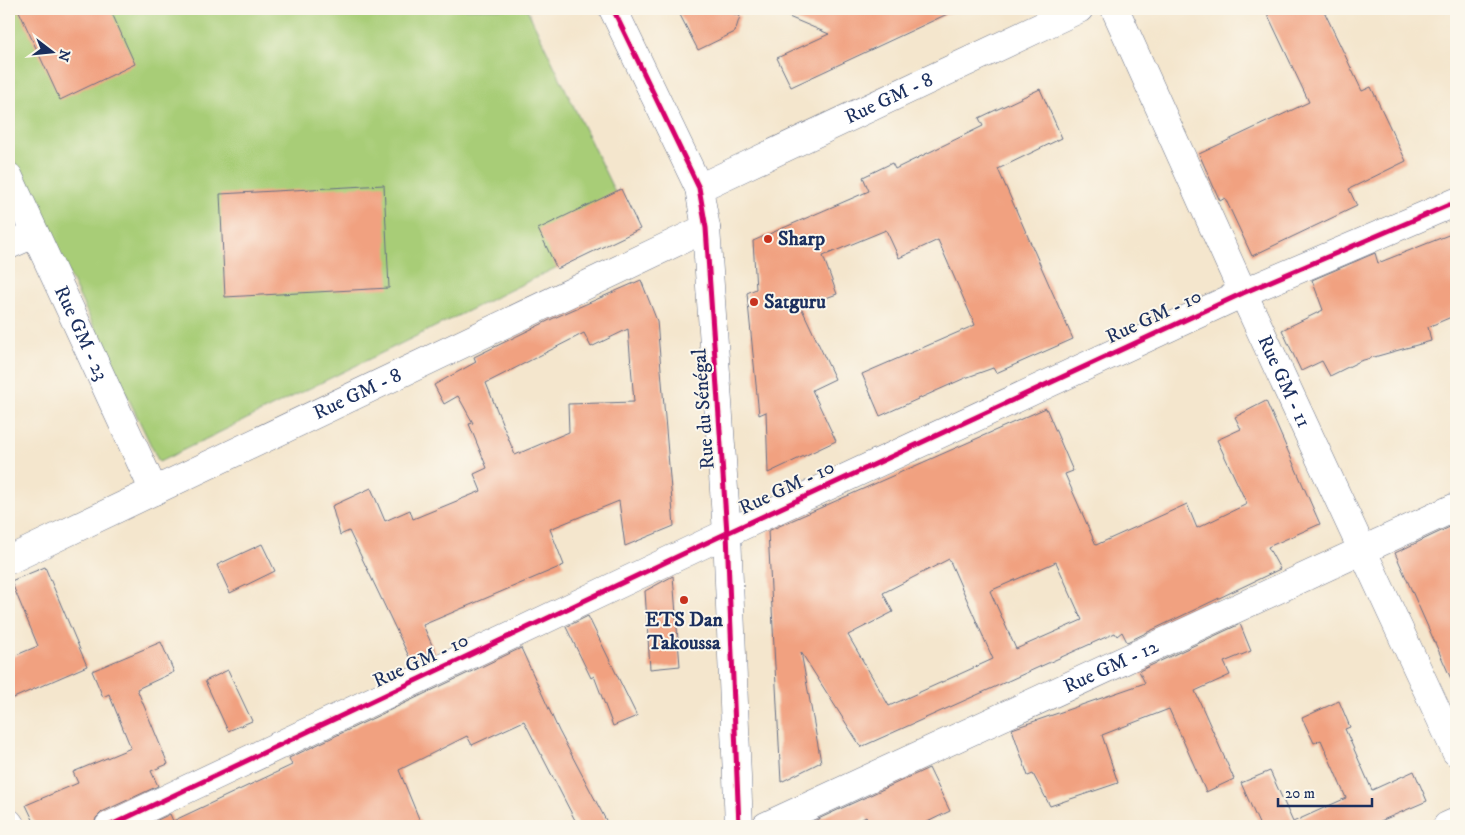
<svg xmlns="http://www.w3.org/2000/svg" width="1465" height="835" viewBox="0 0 1465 835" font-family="'IM FELL DW Pica',serif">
	<rect width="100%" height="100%" fill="#fbf7ec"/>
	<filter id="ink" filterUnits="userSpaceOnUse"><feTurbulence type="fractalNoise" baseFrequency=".02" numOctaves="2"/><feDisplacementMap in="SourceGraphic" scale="10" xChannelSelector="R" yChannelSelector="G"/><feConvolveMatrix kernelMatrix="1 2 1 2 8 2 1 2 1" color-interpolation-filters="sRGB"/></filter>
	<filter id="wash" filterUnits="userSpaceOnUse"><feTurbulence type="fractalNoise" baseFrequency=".0096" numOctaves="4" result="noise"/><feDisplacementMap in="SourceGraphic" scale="20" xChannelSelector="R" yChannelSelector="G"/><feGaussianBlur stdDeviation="1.12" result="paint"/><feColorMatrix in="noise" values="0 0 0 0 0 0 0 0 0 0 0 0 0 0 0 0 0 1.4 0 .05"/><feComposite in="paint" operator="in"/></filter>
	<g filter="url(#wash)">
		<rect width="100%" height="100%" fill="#f4e6cd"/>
		<!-- green -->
		<polygon fill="#a8cd77" stroke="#627e6a" points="9,9 527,9 633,230 159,462 9,150"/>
		<g id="blocks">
			<!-- building -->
			<g fill="#f1a180" fill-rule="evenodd">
				<polygon points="18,9 110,9 135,64 60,100"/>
				<polygon points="677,9 720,9 740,16 735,32 698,50"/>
				<polygon points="770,9 958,9 791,87 777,58 829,34"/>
				<polygon points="1265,9 1323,9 1362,91 1371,87 1406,161 1349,189 1357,206 1252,256 1225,198 1220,201 1199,154 1309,102"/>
				<polygon points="1040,89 1062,138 998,169 1073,339 996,373 993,368 965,378 880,416 862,374 975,325 938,240 899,258 886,230 823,256 837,294 801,307 835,379 812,390 836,441 768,473 766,412 759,415 747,293 756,289 753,241 869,191 863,177 892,163 895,169 983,126 979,118"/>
				<polygon points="384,185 389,288 225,297 220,194"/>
				<polygon points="621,189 640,229 557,269 538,229"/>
				<polygon points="1456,232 1456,315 1428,327 1431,341 1360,361 1330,376 1322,361 1301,371 1282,330 1323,310 1312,280 1375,253 1378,263"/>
				<path d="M641,280L657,321L674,526L625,546L619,501L550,529L564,565L423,625L436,654L413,665L349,531L340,535L332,506L371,488L385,521L410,510L413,519L481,491L474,474L487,468L469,424L473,423L458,396L444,404L434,385L476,362L474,357L554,318ZM628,329L634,402L568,404L569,432L515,455L486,383L584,333L591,347Z"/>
				<path d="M1266,401L1320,524L1268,547L1280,569L1127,642L1122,632L1117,636L1115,633L861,747L801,652L821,762L781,782L768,531L1046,408L1073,471L1065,474L1096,545L1187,504L1197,528L1247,504L1217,440L1241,429L1235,417ZM949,559L993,659L889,706L848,635L893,612L883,593ZM1056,562L1082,620L1016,649L990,591Z"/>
				<polygon points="1454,525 1456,531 1456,690 1395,553"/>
				<polygon points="262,544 275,571 230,593 217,565"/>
				<polygon points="45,567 87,666 9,700 9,658 38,646 11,581"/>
				<polygon points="673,576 680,666 650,669 645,591"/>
				<polygon points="588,616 637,716 613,726 594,676 591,678 566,627"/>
				<polygon points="1240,624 1251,651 1224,662 1230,675 1195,691 1234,779 1206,792 1169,709 1102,735 1118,783 1050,806 1033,774 1028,776 1012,729 1145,683 1139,671"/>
				<polygon points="161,642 174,672 137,689 168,764 151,771 158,786 102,812 96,818 94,826 36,826 26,805 78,783 73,772 131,748 109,694 103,697 92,671"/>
				<polygon points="521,648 559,731 609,826 578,826 524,721 472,745 467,736 399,770 422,826 145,826 170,814 173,821 292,765 289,758"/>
				<polygon points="228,670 252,721 228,731 205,681"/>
				<polygon points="1339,701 1350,727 1345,729 1372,790 1414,771 1427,801 1369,826 1260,826 1241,783 1270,771 1293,822 1346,798 1321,740 1314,743 1302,718"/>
				<polygon points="929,768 950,811 919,826 871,826 866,817 849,826 803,826"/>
			</g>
		</g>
	</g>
	<g filter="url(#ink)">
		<use href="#blocks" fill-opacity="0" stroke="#676f85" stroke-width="1"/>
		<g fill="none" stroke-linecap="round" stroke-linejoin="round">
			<!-- minor casing -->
			<g stroke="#676f85" stroke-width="29">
				<g id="minor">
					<polyline points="613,9 699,188 706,228 727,533 739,826"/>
					<path id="s1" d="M1115,9L1243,293L1456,752"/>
					<path id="s2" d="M9,177L154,491"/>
					<path id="s3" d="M699,188L1079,9"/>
					<polyline points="9,245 34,234"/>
					<path id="s4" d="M9,560L706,228"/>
					<polyline points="9,823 11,826"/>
					<polyline points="109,826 727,533 1243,293 1456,202"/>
					<path id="s5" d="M766,826L1456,507"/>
					<polyline points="1447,826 1456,822"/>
				</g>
			</g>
			<!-- minor -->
			<use href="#minor" stroke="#fff" stroke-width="28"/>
			<!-- cycleway casing -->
			<g stroke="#fbf7ec" stroke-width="8">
				<g id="cycleway">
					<polyline points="613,9 699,188 706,228 727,533 739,826"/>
					<polyline points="109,826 727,533 1243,293 1456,202"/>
				</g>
			</g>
			<!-- cycleway -->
			<use href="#cycleway" stroke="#d6006c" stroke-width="5"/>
		</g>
	</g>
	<!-- markers -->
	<g fill="#c8321e" stroke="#fbf7ec" stroke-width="2">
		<circle cx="768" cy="239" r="5"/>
		<circle cx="754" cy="302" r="5"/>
		<circle cx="684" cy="600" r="5"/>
	</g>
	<g text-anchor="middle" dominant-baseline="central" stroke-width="4" stroke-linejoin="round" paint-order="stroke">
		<!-- street labels -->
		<g font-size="20" fill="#1b2f5e" stroke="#fbf7ec">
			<text stroke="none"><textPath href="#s3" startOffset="210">Rue GM - 8</textPath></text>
			<text transform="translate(1154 317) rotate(-25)">Rue GM - 10</text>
			<text stroke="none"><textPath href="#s2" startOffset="172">Rue GM - 23</textPath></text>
			<text stroke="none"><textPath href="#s1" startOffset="409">Rue GM - 11</textPath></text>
			<text stroke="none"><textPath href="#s4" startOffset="386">Rue GM - 8</textPath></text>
			<text transform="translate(704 409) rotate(-94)">Rue du Sénégal</text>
			<text transform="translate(787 488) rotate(-25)">Rue GM - 10</text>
			<text transform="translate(421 661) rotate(-25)">Rue GM - 10</text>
			<text stroke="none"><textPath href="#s5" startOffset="380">Rue GM - 12</textPath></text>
		</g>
		<!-- poi labels -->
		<g font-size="20" font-weight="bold" fill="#1b2f5e" stroke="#fbf7ec" text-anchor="start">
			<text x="778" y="239">Sharp</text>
			<text x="764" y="302">Satguru</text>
			<text x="684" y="620" text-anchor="middle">ETS Dan<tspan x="684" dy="23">Takoussa</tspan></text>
		</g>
	</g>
	<!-- margin -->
	<rect width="1465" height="835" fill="none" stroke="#fbf7ec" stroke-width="30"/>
	<!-- north arrow -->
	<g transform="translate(52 52) rotate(106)" stroke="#fbf7ec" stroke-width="4" paint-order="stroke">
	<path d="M0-4L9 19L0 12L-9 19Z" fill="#1b2f5e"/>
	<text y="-8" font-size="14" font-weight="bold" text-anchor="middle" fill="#1b2f5e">N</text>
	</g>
	<!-- scale -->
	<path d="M1278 798v8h94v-8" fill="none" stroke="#1b2f5e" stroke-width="2.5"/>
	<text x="1285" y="798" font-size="15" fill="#1b2f5e" stroke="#fbf7ec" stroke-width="4" paint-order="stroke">20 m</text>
</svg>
